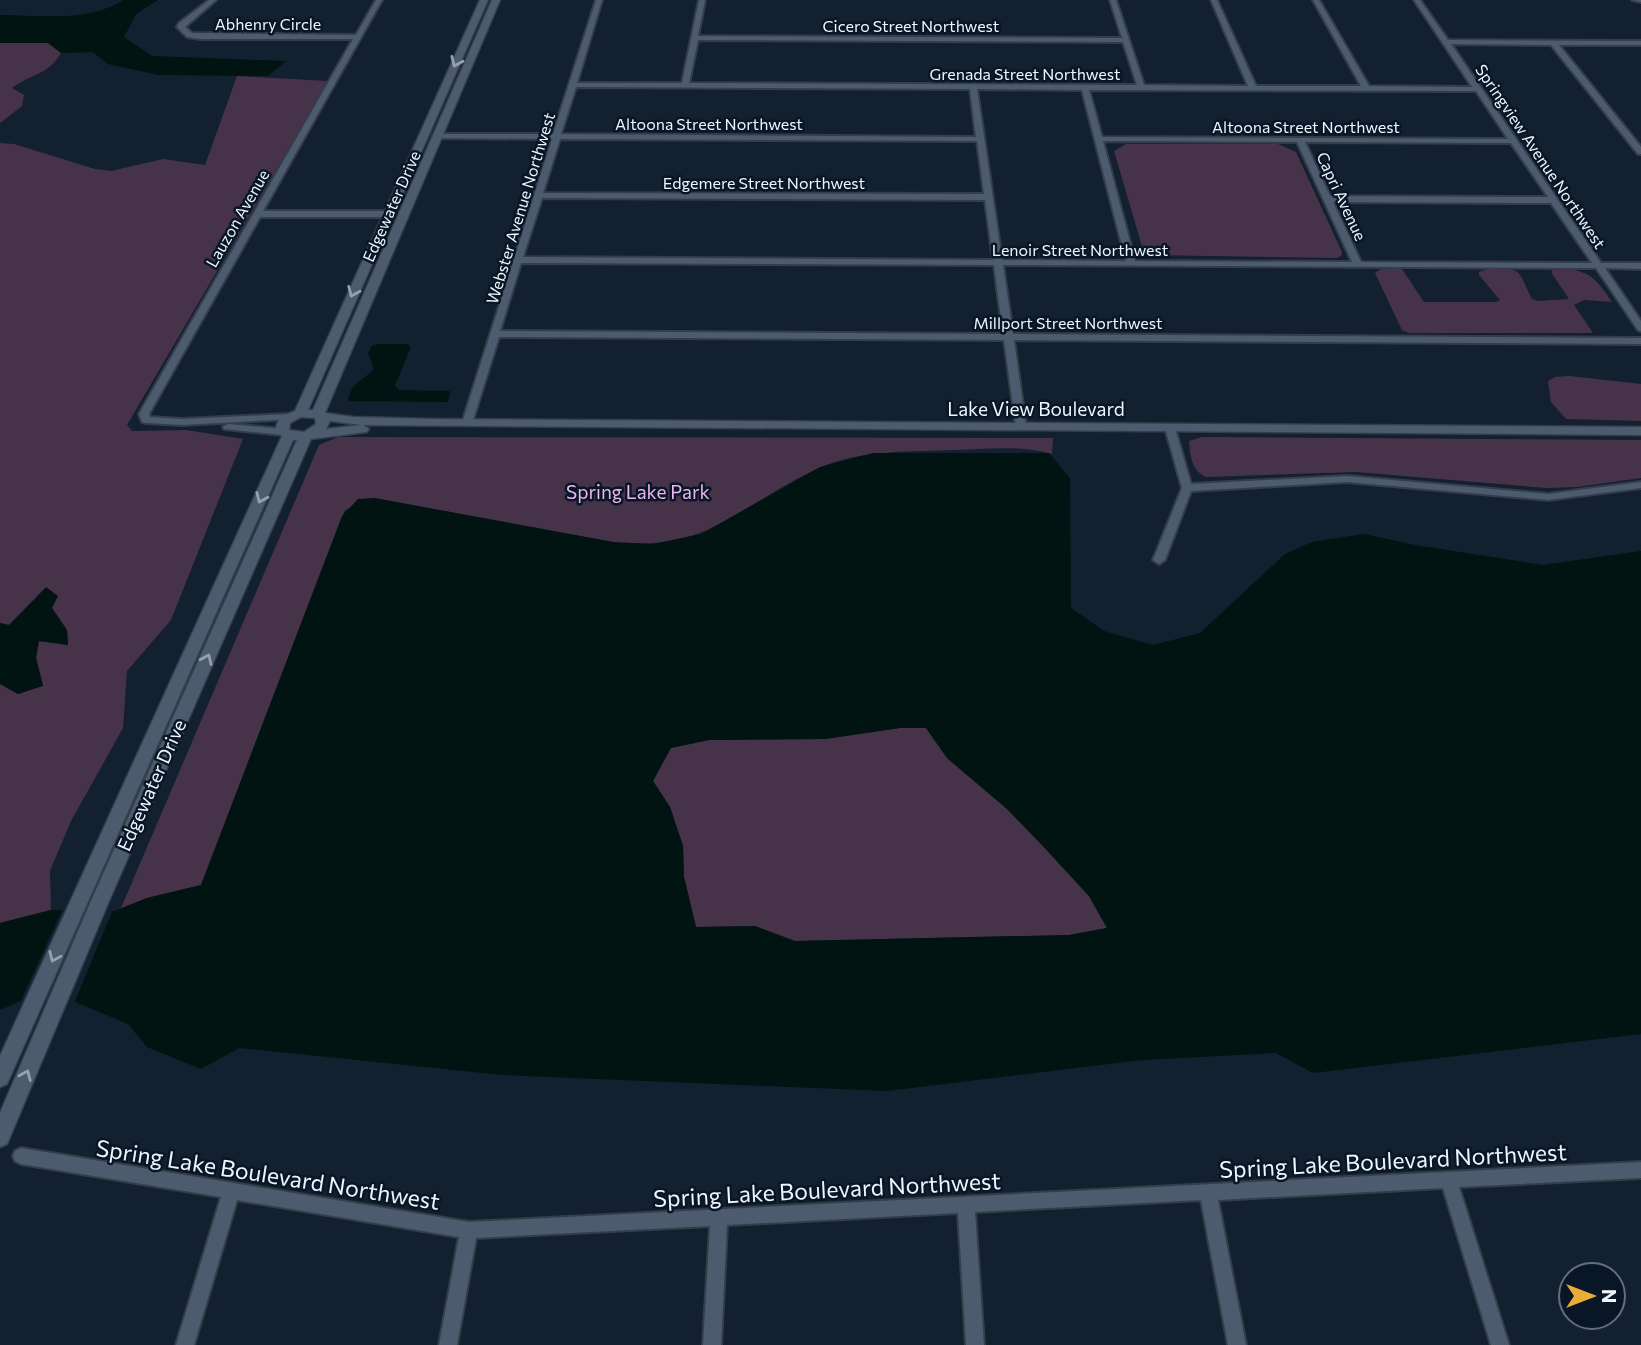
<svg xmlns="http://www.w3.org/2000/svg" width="1641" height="1345" viewBox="0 0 1641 1345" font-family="Commissioner,sans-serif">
	<rect width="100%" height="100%" fill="#12202f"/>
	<!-- green -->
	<g fill="#473349">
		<path d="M0,43H48L61,53C46,77 33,72 12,88L24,95L22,106L0,123Z"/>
		<polygon points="237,76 328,81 127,425 132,431 186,430 243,439 171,620 127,671 123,728 71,821 50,871 51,910 0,923 0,684 18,694 43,685 36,658 39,641 68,645 67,630 52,608 9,625 0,623 0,143 14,144 95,169 111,171 163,159 205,165"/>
		<polygon points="1126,144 1278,144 1296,152 1342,252 1341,256 1337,258 1148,255 1144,253 1114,151"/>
		<path d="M1490,268C1525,269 1517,270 1532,299L1538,301L1569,299L1551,272L1553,270C1586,267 1595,276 1612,302L1584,300L1574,305L1593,333H1409L1402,330L1375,273L1381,269H1402L1424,302H1496L1500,300L1479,275V272Z"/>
		<polygon points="1570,376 1641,384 1641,421 1566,419 1551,402 1548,381 1555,377"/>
		<path d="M338,437L1053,438L1052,454C1021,445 988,449 956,450C911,452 861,449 819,468C740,504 709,553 613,542L375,498L345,510L201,885L147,898L121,908L319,445Z"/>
		<path d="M1202,437L1641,440V478L1577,487L1546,488L1356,472L1206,477C1192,471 1190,456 1189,441Z"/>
		<polygon points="900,728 926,728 947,758 1007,809 1041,844 1089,896 1107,928 1069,935 795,941 755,926 696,927 684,877 683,846 670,807 653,781 670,748 709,740 825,739"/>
	</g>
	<!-- water -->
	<g fill="#011411" fill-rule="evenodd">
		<path d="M123,0H158L136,14L124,37L152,56L286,61L268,76L158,75L108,64L93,52L61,53L48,43H0V15C40,15 88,23 123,0Z"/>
		<path d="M379,344H407L411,347L395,386L399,390L450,391L448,402L348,401C351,382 363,381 374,369L368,353L372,346Z"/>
		<path d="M873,453H1049L1070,478L1071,608L1104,631L1153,645L1200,633L1285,554L1312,542L1364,534L1415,545L1543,565L1641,551V1034L1313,1073L1276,1053L1142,1060L887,1091L503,1075L239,1048L201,1069L147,1047L128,1024L68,999L34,995L0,1010V923L51,910L115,911L147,898L201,885L342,516L358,499L374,498L613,542L653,544L701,534L820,467ZM900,728H926L947,758L1007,809L1041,844L1089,896L1107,928L1069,935L795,941L755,926L696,927L684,877L683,846L670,807L653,781L671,748L709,740L825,739Z"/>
		<polygon points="46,587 58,596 52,608 67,630 68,645 39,641 36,658 43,686 18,694 0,684 0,623 9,625"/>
	</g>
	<!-- pier -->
	<polygon fill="#12202f" points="64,906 114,907 73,1006 35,998 18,1007"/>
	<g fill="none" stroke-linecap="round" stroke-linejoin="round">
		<!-- minor casing -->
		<g stroke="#353d4a" stroke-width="4">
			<g id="minor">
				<polygon points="209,0 216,0 185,27 192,33 356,35 376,0 382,0 263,211 386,211 390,214 386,217 260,217 149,414 150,417 182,419 289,414 293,415 293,419 182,425 146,423 142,422 139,414 353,39 200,39 187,37 177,27 179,23"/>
				<path d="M596,0H602L577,83H682L699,0H705L698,36L1122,38L1110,0H1116L1144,85L1248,86L1211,0H1217L1256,86H1361L1313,0H1319L1369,86L1472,87L1414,0H1420L1448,40L1641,41V45H1559L1641,147V154H1638L1551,45L1451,44L1601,263H1641V269L1605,268L1641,321V331L1638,330L1596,268L1003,265L1013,334L1641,338V344L1014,340L1026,427L1021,430L1016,427L1004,340L499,337L472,423L471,425H463L462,423L552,139L437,138L433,136L437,134H553ZM698,40L1123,42L1137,85L689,83ZM576,87L970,89L976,137L561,134ZM977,89L1082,90L1126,261L1002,260ZM1089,90L1476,91L1508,139L1102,137ZM560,139L977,141L984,194L543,193ZM1103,141L1297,142L1352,262L1135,261ZM1305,142L1511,143L1548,197L1330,196ZM542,198L985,200L993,260L523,257ZM1333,202L1551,203L1592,263L1361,262ZM521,263L994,265L1003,334L500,331Z"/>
				<polygon points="1632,0 1641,0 1641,2"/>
				<polygon points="228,424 283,429 288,432 283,435 224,429 223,427"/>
				<polygon points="1170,425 1175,428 1191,484 1347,476 1548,494 1641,482 1641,488 1548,500 1347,482 1191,491 1165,560 1159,564 1153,560 1182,488 1165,428"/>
				<polygon points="21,1148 469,1222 1641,1162 1641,1178 1459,1187 1509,1345 1491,1345 1443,1188 1218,1200 1246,1345 1228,1345 1201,1200 975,1212 984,1345 966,1345 958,1213 727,1225 721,1345 703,1345 710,1226 476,1238 457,1345 439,1345 459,1237 237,1200 194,1345 176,1345 221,1197 21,1164 15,1161 13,1156 15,1151"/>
			</g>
		</g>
		<!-- tertiary casing -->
		<g stroke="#353d4a" stroke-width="3">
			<path id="tertiary" d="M480,0H488L308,410H313L492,0H500L325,413L354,417L431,419L1641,427V435L363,425L369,429L367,432L311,439L109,901L10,1137L7,1144L0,1147V1113L91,901L297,440H293L7,1084L0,1087V1056L282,436L276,432C275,419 284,415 295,411ZM301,417L315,418L316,424L304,432L289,430L290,423ZM330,421L361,425L326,429Z"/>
		</g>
		<!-- minor -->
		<use href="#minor" fill="#4c5c6e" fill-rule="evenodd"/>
		<!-- tertiary -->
		<use href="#tertiary" fill="#4c5c6e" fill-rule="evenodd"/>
	</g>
	<!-- one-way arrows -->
	<defs><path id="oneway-chevron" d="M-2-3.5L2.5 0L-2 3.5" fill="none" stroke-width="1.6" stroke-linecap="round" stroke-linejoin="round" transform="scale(1.75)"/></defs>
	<g stroke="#95a1af">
		<use href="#oneway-chevron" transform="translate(456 62) rotate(114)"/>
		<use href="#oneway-chevron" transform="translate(353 292) rotate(113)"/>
		<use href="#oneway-chevron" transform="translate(261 498) rotate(114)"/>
		<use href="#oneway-chevron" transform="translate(207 659) rotate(-66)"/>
		<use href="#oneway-chevron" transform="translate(54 957) rotate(114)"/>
		<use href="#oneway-chevron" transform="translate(26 1075) rotate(-67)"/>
	</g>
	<g text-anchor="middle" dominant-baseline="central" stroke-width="5" stroke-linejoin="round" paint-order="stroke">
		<!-- far-street labels -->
		<g font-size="16" fill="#eef5fe" stroke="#091625">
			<text x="268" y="23">Abhenry Circle</text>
			<text x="911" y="25">Cicero Street Northwest</text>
			<text x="1025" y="73">Grenada Street Northwest</text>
			<text x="709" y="123">Altoona Street Northwest</text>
			<text x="1306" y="126">Altoona Street Northwest</text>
			<text transform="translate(1541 156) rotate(56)">Springview Avenue Northwest</text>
			<text x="764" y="182">Edgemere Street Northwest</text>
			<text transform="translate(1342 196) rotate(65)">Capri Avenue</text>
			<text transform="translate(391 206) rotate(-66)">Edgewater Drive</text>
			<text transform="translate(520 208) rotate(-73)">Webster Avenue Northwest</text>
			<text transform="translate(237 218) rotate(-60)">Lauzon Avenue</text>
			<text x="1080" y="249">Lenoir Street Northwest</text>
			<text x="1068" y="322">Millport Street Northwest</text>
		</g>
		<!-- street labels -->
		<g font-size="19" fill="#eef5fe" stroke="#091625">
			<text x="1036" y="408">Lake View Boulevard</text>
			<text transform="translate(151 785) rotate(-66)">Edgewater Drive</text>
		</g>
		<!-- park labels -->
		<g font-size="19" fill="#ebb5f2" stroke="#091625">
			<text x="638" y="491">Spring Lake Park</text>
		</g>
		<!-- near-street labels -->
		<g font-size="23" fill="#eef5fe" stroke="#091625">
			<text transform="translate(1393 1160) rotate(-3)">Spring Lake Boulevard Northwest</text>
			<text transform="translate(268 1174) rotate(9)">Spring Lake Boulevard Northwest</text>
			<text transform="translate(827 1189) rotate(-3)">Spring Lake Boulevard Northwest</text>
		</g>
	</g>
	<!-- north arrow -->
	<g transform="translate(1592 1296) rotate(90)"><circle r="33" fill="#091625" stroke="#656f7c" stroke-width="2"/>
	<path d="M0-5L12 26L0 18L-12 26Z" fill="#e8ac37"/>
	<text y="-10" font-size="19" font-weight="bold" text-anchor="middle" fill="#eef5fe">N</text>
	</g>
</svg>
